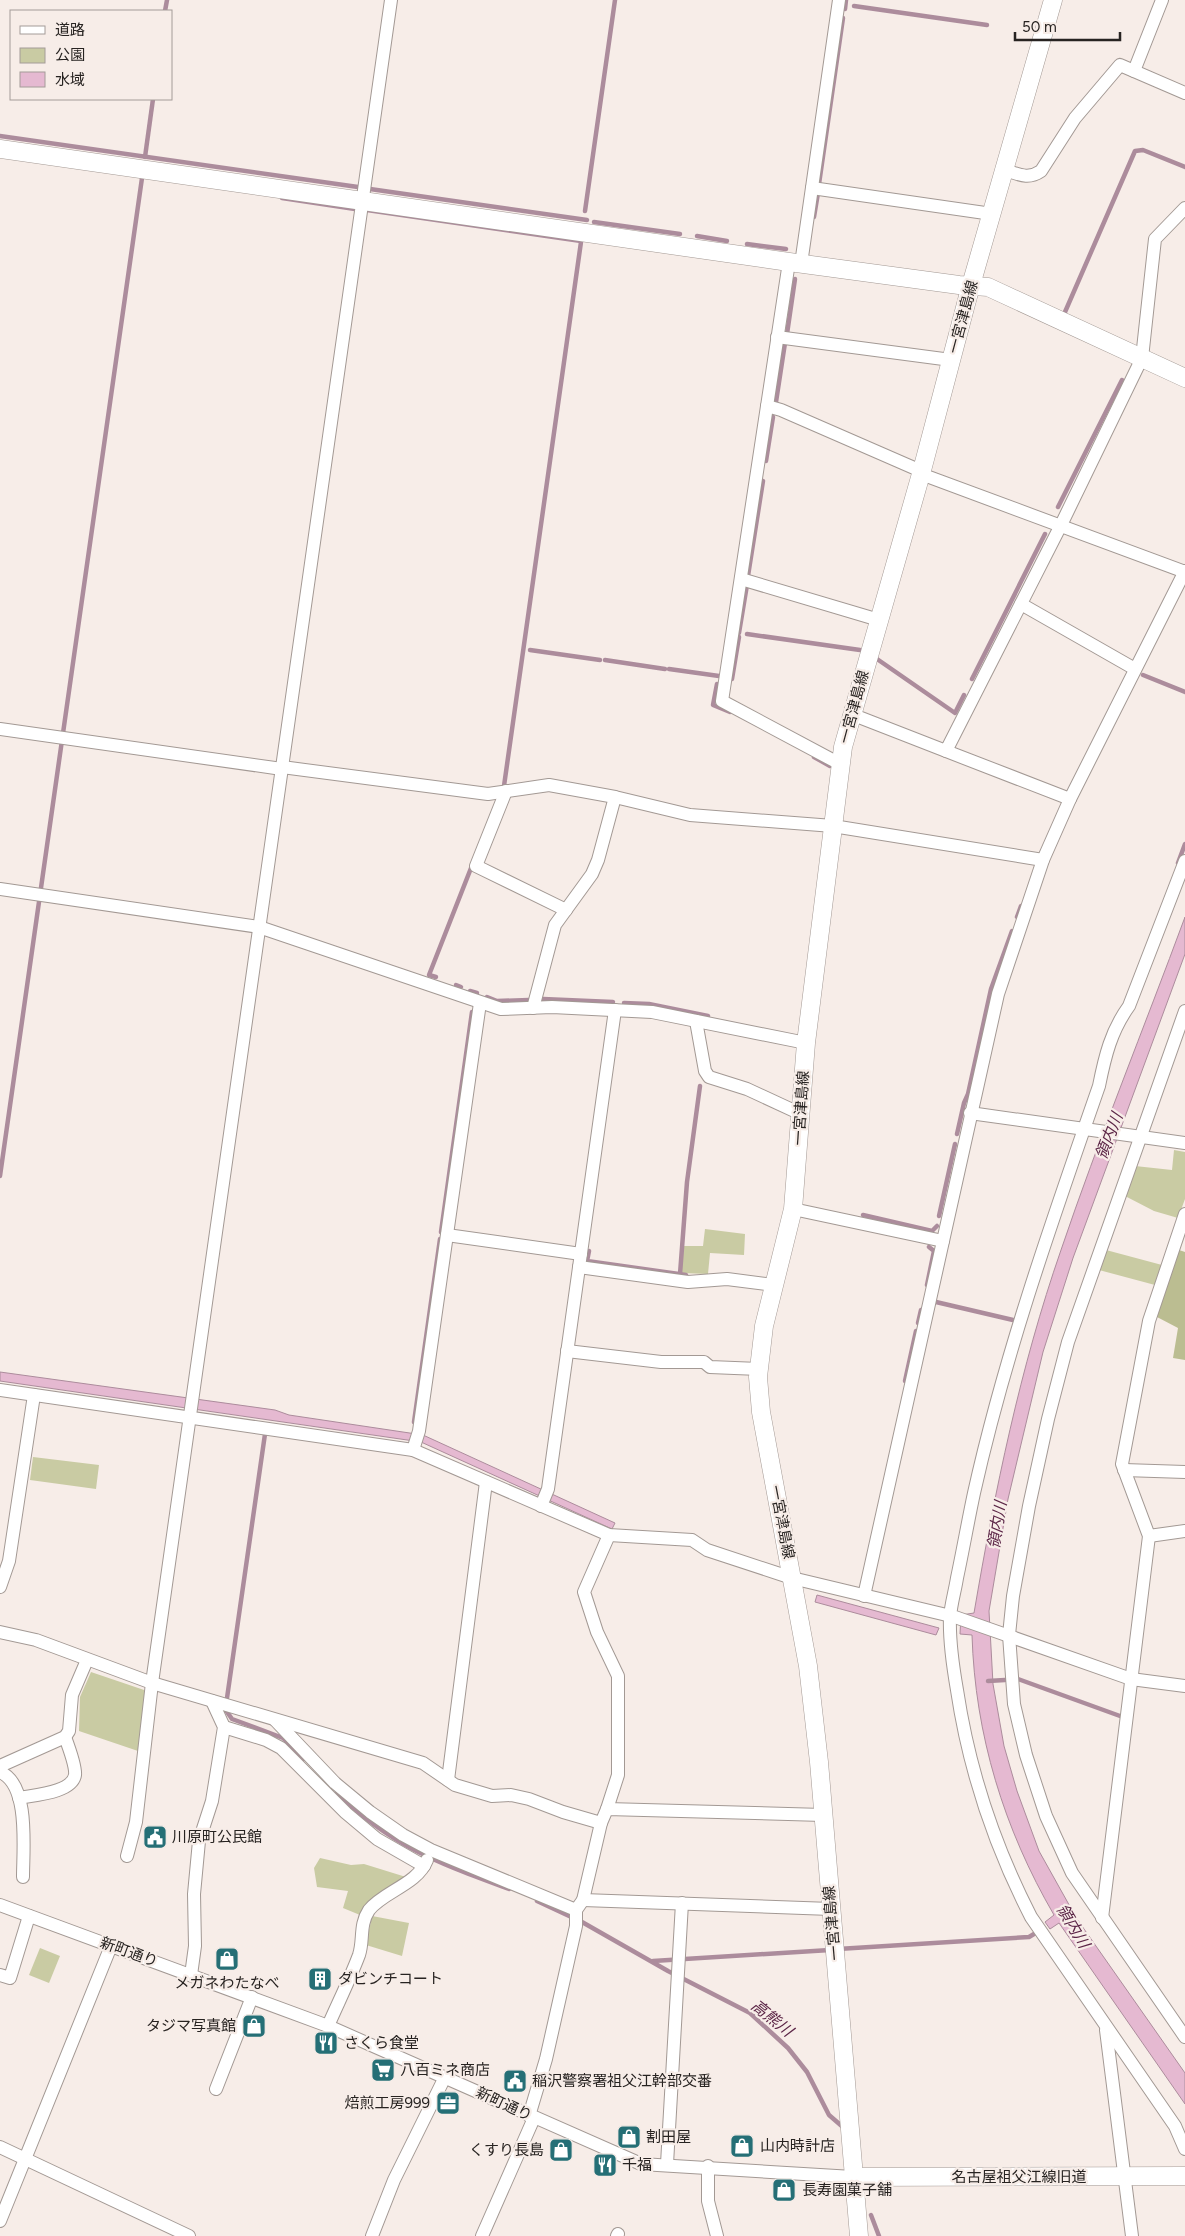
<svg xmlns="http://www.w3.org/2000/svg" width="1185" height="2236" viewBox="0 0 1185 2236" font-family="Figtree,'Noto Sans JP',sans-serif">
	<rect width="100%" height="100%" fill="#f7ede8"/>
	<!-- green -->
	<g fill="#c9cba3">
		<polygon points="1174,1150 1185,1152 1185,1199 1178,1218 1154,1211 1125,1196 1135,1166 1172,1170"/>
		<polygon points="705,1229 745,1234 744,1255 710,1253 708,1274 681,1273 683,1246 703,1246"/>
		<polygon points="1106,1250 1162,1265 1155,1285 1099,1270"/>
		<polygon points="33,1457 99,1465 96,1489 30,1480"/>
		<polygon points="91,1672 147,1691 138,1751 79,1731 80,1697"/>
		<polygon points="320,1858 351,1865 364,1864 406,1877 360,1915 343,1908 348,1891 317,1887 314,1868"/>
		<polygon points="372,1916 409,1923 402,1956 366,1945"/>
		<polygon points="40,1948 60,1956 49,1983 29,1975"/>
	</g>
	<!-- forest -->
	<polygon fill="#bbbd91" points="1179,1250 1185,1252 1185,1360 1173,1358 1178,1328 1157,1317"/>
	<!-- water -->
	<g fill="#e5b9d1" stroke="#ac8c9c">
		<path d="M1185,917V954L1073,1258L1043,1352L1008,1499L989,1611L993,1684L1004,1746L1017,1791L1039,1851L1077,1919L1185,2073V2104L1059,1923L1050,1929L1045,1922L1054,1915C1004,1829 975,1735 972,1635L960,1634L961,1615L974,1613C995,1490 1020,1368 1061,1250C1099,1138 1144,1028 1185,917Z"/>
		<polygon points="0,1372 275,1410 289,1415 423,1435 615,1523 612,1529 421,1442 0,1381"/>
		<polygon points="817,1595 939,1628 936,1635 815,1602"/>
	</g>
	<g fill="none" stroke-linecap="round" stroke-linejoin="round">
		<!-- stream -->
		<g stroke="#ac8c9c" stroke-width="4.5">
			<polyline points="854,6 987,25"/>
			<polyline points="845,9 846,0"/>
			<polyline points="165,11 167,0"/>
			<polyline points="0,136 358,187"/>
			<polyline points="145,157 153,99"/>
			<polyline points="819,184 843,18"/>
			<polyline points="370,189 587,220"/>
			<polyline points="282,198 355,209"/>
			<polyline points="367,210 581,241"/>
			<polyline points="585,211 615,0"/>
			<polyline points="814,217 818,193"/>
			<polyline points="594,222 680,234"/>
			<polyline points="697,236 727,241"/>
			<polyline points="747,244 786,249"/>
			<polyline points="1065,312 1135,151 1143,150 1185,167"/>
			<polyline points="787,334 795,279"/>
			<polyline points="776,402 785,343"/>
			<polyline points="766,461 773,417"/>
			<polyline points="1058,507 1122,380"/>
			<polyline points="748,576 763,481"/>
			<polyline points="739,633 747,585"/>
			<polyline points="747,634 860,650"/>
			<polyline points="530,650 600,660"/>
			<polyline points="877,659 955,713 964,695"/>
			<polyline points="605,660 665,669"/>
			<polyline points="669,669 719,676"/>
			<polyline points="1143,675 1185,692"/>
			<polyline points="732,679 739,637"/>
			<polyline points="972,679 1045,534"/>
			<polyline points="717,684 713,705 730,712"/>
			<polyline points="814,757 830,766"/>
			<polyline points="504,786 581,242"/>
			<polyline points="1178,863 1185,844"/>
			<polyline points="1017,917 1021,906"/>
			<polyline points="436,977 429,975 473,863"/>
			<polyline points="456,985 461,987"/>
			<polyline points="470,991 477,993"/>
			<polyline points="487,997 497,1001 529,1000"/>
			<polyline points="543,999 613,1002"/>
			<polyline points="624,1003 649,1004 708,1016"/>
			<polyline points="957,1134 964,1103 968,1094 991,989 1012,931"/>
			<polyline points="0,1176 142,178"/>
			<polyline points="863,1215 932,1231 937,1226"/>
			<polyline points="939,1216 955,1144"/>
			<polyline points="441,1232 472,1012"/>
			<polyline points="589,1251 587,1261 686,1275"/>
			<polyline points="680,1274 687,1182 700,1086"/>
			<polyline points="927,1285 934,1251 929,1247"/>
			<polyline points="936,1302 1013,1320"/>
			<polyline points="918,1323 921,1310"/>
			<polyline points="905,1381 916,1331"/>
			<polyline points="414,1422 440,1239"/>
			<polyline points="1018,1679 1120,1716"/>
			<polyline points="988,1681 1005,1680"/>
			<polyline points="227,1698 265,1434"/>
			<polyline points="225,1709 232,1719 283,1738 304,1759"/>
			<path d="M337,1793C392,1847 439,1863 509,1889"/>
			<polyline points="537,1901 582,1922 668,1971 750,2013 788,2048 807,2072 829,2115 844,2128"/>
			<polyline points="838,1949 1029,1937 1034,1934"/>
			<polyline points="653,1961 830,1950"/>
			<polyline points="871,2215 879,2236"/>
		</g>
		<!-- street casing -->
		<g stroke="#a39994" stroke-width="14">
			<g id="street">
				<polyline points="1134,71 1162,0"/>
				<path d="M1005,170C1018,174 1028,180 1041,171L1075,118L1120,65L1185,93"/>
				<polyline points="812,188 992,214"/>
				<polyline points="789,262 722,701 840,764"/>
				<polyline points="801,264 839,0"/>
				<polyline points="777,337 951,360"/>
				<polyline points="767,406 781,410 921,471"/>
				<polyline points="921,474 1185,572"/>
				<polyline points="741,579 879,620"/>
				<polyline points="1021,604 1135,669"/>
				<polyline points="851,714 946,751 1061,525 1142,358 1155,239 1185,208"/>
				<polyline points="0,729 282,769"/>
				<polyline points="946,751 1070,799"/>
				<polyline points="282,767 488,794 549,785 615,797 690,815 833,826 1043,860"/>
				<polyline points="506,791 476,866 566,910"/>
				<path d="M1185,861L1129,1006C1111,1031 1105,1056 1099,1086C1052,1221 1005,1354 974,1493C968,1521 963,1550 957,1578C955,1591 951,1604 950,1617C949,1641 953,1667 957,1690C969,1770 994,1845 1031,1917L1175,2126L1185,2149"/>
				<polyline points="0,889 259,927 501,1009 552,1007 652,1012 806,1043"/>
				<polyline points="533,1008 555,925 592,874 598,860 615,797"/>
				<polyline points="1185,1011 1068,1342 1048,1419 1029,1506 1013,1596 1009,1635 1014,1704 1026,1755 1046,1816 1072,1873 1185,2037"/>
				<polyline points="696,1021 705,1071 709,1077 747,1089 801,1114"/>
				<polyline points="970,1113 1185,1143"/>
				<polyline points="793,1209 943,1241"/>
				<polyline points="447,1235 581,1254"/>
				<polyline points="579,1267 688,1282 727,1279 774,1285"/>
				<polyline points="567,1351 661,1362 704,1362 710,1367 759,1369"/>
				<polyline points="0,1390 413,1450 609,1535 692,1540 707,1550 792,1578 955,1617 1131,1679 1185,1686"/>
				<polyline points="413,1450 419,1431 480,1003"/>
				<polyline points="1124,1470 1185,1472"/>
				<polyline points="541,1506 548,1489 615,1010"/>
				<polyline points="1149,1536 1185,1531"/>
				<polyline points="0,1587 9,1561 34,1395"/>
				<polyline points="864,1596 998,994 1043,860 1070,799 1185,571"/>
				<polyline points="0,1632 36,1640 152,1683 423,1763 455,1785 492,1796 511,1795 529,1799 563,1812 601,1823"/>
				<polyline points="275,1720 335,1783 370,1812 403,1835 431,1850 576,1910"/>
				<polyline points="224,1727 266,1740 281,1748 346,1813 377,1839 424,1866"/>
				<polyline points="0,1766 65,1737 69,1731 72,1695 87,1660"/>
				<path d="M0,1772C30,1784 23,1849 23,1877"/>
				<polyline points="448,1780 486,1482"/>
				<path d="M19,1798C33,1795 72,1793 75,1775C76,1767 68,1745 65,1737"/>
				<polyline points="607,1809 618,1775 618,1676 597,1632 584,1592 609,1535"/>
				<polyline points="127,1856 136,1822 152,1683 391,0"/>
				<polyline points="583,1900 831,1909"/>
				<polyline points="0,1905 328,2026 641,2164 853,2177"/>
				<polyline points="1102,1918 1149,1536 1122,1464 1149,1321 1185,1214"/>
				<polyline points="0,1975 10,1978 29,1916"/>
				<polyline points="191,1975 195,1946 194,1894 199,1841 212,1801 224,1727 212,1701"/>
				<path d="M328,2026C338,2003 350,1979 359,1955C364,1940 359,1925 369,1910C384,1891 417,1885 427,1860"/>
				<polyline points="1106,2030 1132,2236"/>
				<polyline points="216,2089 252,1997"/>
				<polyline points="529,2116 546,2059 576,1926 576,1910 583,1900 601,1823 607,1809 823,1815"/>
				<polyline points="0,2147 189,2236"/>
				<polyline points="667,2164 682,1903"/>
				<polyline points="708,2166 708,2201 717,2236"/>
				<polyline points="0,2221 111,1946"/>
				<polyline points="372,2236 394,2180 445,2077"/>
				<polyline points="482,2236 534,2118"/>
				<polyline points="617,2236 618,2234"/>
			</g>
		</g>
		<!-- secondary casing -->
		<g stroke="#a39994" stroke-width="19">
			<g id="secondary">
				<polyline points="0,149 789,262 959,285 988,287 1185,378"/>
				<polyline points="853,2177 1185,2176"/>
				<polyline points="859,2236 819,1762 808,1666 761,1412 758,1377 764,1326 793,1209 806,1043 843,747 921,474 971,285 1053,0"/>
			</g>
		</g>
		<!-- street -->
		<use href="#street" stroke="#fff" stroke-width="12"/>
		<!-- secondary -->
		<use href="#secondary" stroke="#fff" stroke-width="18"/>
	</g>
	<!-- icons -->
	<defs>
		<g id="civic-square" transform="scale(1.25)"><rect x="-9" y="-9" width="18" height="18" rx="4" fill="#256f76" stroke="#f7ede8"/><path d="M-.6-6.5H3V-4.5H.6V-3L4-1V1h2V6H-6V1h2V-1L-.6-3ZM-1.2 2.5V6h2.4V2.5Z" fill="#fff"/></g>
		<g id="shop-square" transform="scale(1.25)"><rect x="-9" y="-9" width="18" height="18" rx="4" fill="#256f76" stroke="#f7ede8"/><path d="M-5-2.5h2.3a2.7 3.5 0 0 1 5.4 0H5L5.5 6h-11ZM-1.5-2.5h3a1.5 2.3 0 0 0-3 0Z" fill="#fff"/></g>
		<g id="building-square" transform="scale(1.25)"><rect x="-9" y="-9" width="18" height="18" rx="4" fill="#256f76" stroke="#f7ede8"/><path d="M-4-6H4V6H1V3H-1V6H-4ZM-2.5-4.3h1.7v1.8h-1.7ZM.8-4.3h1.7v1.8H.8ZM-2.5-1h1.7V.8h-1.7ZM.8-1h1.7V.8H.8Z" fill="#fff"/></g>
		<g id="restaurant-square" transform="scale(1.25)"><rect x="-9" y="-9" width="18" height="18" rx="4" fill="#256f76" stroke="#f7ede8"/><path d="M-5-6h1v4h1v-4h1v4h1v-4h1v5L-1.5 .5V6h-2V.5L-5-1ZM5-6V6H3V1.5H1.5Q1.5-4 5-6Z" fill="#fff"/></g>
		<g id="supermarket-square" transform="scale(1.25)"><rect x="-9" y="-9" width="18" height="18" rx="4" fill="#256f76" stroke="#f7ede8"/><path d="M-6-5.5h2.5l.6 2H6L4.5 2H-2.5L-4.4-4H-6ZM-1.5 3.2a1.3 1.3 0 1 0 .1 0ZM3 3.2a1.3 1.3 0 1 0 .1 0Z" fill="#fff"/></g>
		<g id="office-square" transform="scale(1.25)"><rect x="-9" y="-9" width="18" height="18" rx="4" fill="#256f76" stroke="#f7ede8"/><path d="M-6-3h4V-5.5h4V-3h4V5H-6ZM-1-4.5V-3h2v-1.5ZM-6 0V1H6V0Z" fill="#fff"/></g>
	</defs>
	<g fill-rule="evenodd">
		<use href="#civic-square" x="155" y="1837"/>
		<use href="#shop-square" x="227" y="1959"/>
		<use href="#building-square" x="320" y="1979"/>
		<use href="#shop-square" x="254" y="2026"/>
		<use href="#restaurant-square" x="326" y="2043"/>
		<use href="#supermarket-square" x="383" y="2070"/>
		<use href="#civic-square" x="515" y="2081"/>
		<use href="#office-square" x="448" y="2103"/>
		<use href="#shop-square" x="629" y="2137"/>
		<use href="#shop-square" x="742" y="2146"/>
		<use href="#shop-square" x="561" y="2150"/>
		<use href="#restaurant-square" x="605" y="2165"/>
		<use href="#shop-square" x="784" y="2190"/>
	</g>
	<g text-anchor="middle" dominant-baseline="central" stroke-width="4.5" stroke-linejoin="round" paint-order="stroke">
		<!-- street labels -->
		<g font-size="15" fill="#272321" stroke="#f7ede8">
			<text transform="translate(963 317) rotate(-75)">一宮津島線</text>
			<text transform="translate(854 707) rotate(-75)">一宮津島線</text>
			<text transform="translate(801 1108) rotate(-86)">一宮津島線</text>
			<text transform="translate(782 1522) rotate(79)">一宮津島線</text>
			<text transform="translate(832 1923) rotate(-95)">一宮津島線</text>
			<text transform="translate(129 1952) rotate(20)">新町通り</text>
			<text transform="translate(504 2104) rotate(25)">新町通り</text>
			<text x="1019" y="2177">名古屋祖父江線旧道</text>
		</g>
		<!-- poi labels -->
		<g font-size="15" fill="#272321" stroke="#f7ede8" text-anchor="start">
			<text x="172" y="1837">川原町公民館</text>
			<text x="338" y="1979">ダビンチコート</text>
			<text x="227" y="1983" text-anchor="middle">メガネわたなべ</text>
			<text x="236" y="2026" text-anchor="end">タジマ写真館</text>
			<text x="344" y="2043">さくら食堂</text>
			<text x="400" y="2070">八百ミネ商店</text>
			<text x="532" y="2081">稲沢警察署祖父江幹部交番</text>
			<text x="430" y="2103" text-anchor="end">焙煎工房999</text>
			<text x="646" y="2137">割田屋</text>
			<text x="760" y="2146">山内時計店</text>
			<text x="544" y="2150" text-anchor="end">くすり長島</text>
			<text x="622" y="2165">千福</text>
			<text x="802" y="2190">長寿園菓子舗</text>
		</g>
		<!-- water labels -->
		<g font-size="16" font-style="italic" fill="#5c2647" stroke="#f7ede8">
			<text transform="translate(1109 1136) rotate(-69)">領内川</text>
			<text transform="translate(997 1525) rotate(-81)">領内川</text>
			<text transform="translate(1073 1926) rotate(59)">領内川</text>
			<text transform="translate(772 2018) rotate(39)">高熊川</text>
		</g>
	</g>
	<!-- legend -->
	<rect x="10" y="10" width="162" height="90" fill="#f7ede8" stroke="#a49c98"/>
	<rect x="20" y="26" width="25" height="8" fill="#ffffff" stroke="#a49c98"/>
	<text x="55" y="35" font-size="15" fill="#272321">道路</text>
	<rect x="20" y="48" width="25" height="15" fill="#c9cba3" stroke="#a49c98"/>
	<text x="55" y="60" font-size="15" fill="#272321">公園</text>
	<rect x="20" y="72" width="25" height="15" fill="#e5b9d1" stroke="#a49c98"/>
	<text x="55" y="85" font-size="15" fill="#272321">水域</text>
	<!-- scale -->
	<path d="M1015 32v8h105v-8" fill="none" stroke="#272321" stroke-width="2.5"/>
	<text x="1022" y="32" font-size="15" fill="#272321" stroke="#f7ede8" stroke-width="4" paint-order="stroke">50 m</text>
</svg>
